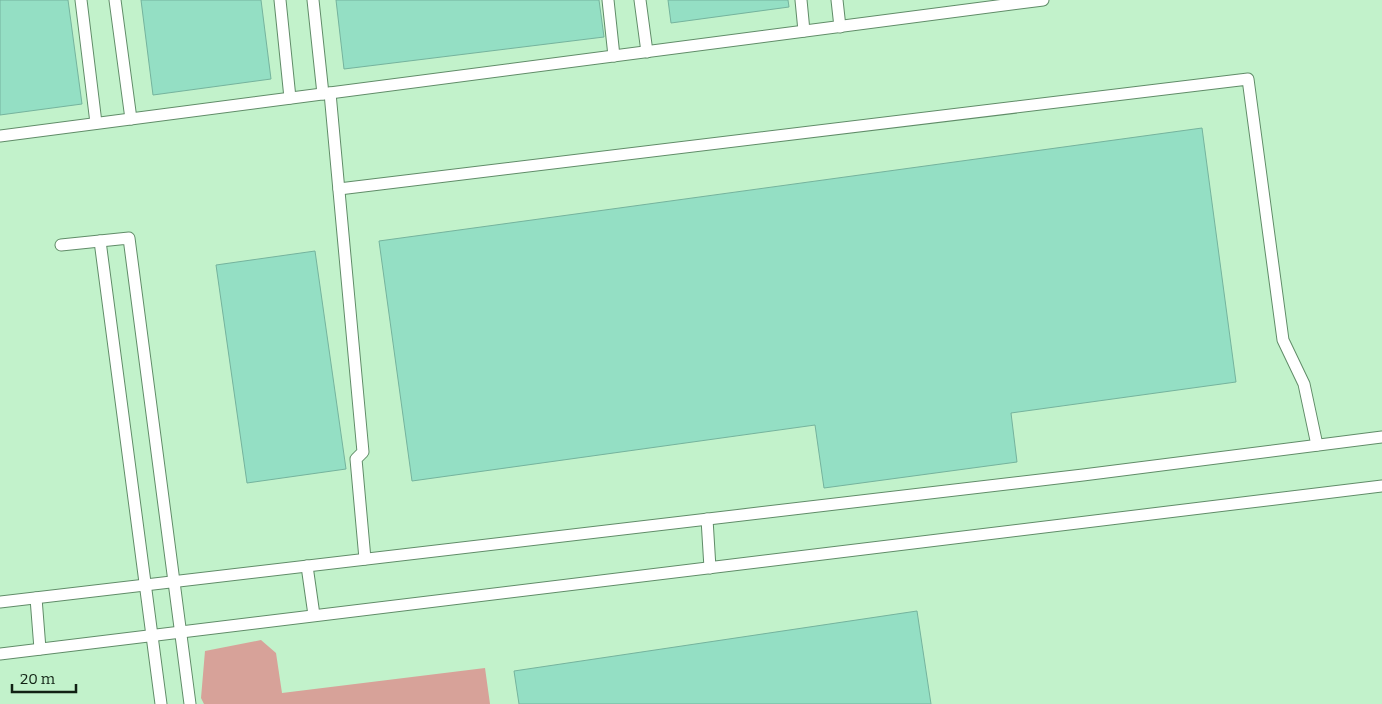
<svg xmlns="http://www.w3.org/2000/svg" width="1382" height="704" viewBox="0 0 1382 704" font-family="Bitter,serif">
	<rect width="100%" height="100%" fill="#c2f2cb"/>
	<!-- green -->
	<polygon fill="#d7a299" points="261,640 276,653 282,693 485,668 490,704 204,704 201,698 205,651"/>
	<!-- building -->
	<g fill="#94dfc4" stroke="#75b39d">
		<polygon points="0,0 68,0 82,104 0,115"/>
		<polygon points="141,0 261,0 271,79 153,95"/>
		<polygon points="336,0 599,0 604,37 344,69"/>
		<polygon points="668,0 788,0 789,7 671,23"/>
		<polygon points="1202,128 1236,382 1011,413 1017,462 824,488 815,425 412,481 379,241"/>
		<polygon points="315,251 346,469 247,483 216,265"/>
		<polygon points="917,611 931,704 519,704 514,671"/>
	</g>
	<g fill="none" stroke-linecap="round" stroke-linejoin="round">
		<!-- lane casing -->
		<g stroke="#608c68" stroke-width="13">
			<g id="lane">
				<polyline points="81,0 96,123"/>
				<polyline points="115,0 131,119"/>
				<polyline points="280,0 290,98"/>
				<polyline points="313,0 323,94"/>
				<polyline points="608,0 614,56"/>
				<polyline points="640,0 647,52"/>
				<polyline points="801,0 804,31"/>
				<polyline points="837,0 840,27"/>
				<polyline points="330,93 363,452 356,459 365,559"/>
				<polyline points="0,136 1043,0"/>
				<polyline points="339,189 1248,79 1283,340 1304,384 1317,445"/>
				<polyline points="100,241 161,704"/>
				<polyline points="61,245 129,238 190,704"/>
				<polyline points="707,519 710,568"/>
				<polyline points="307,566 314,615"/>
				<polyline points="36,598 40,649"/>
				<polyline points="0,602 1083,475 1382,437"/>
				<polyline points="0,654 1382,486"/>
			</g>
		</g>
		<!-- lane -->
		<use href="#lane" stroke="#fff" stroke-width="11"/>
	</g>
	<!-- scale -->
	<path d="M12 684v8h64v-8" fill="none" stroke="#102113" stroke-width="2.5"/>
	<text x="20" y="684" font-size="15" fill="#102113" stroke="#c2f2cb" stroke-width="4" paint-order="stroke">20 m</text>
</svg>
